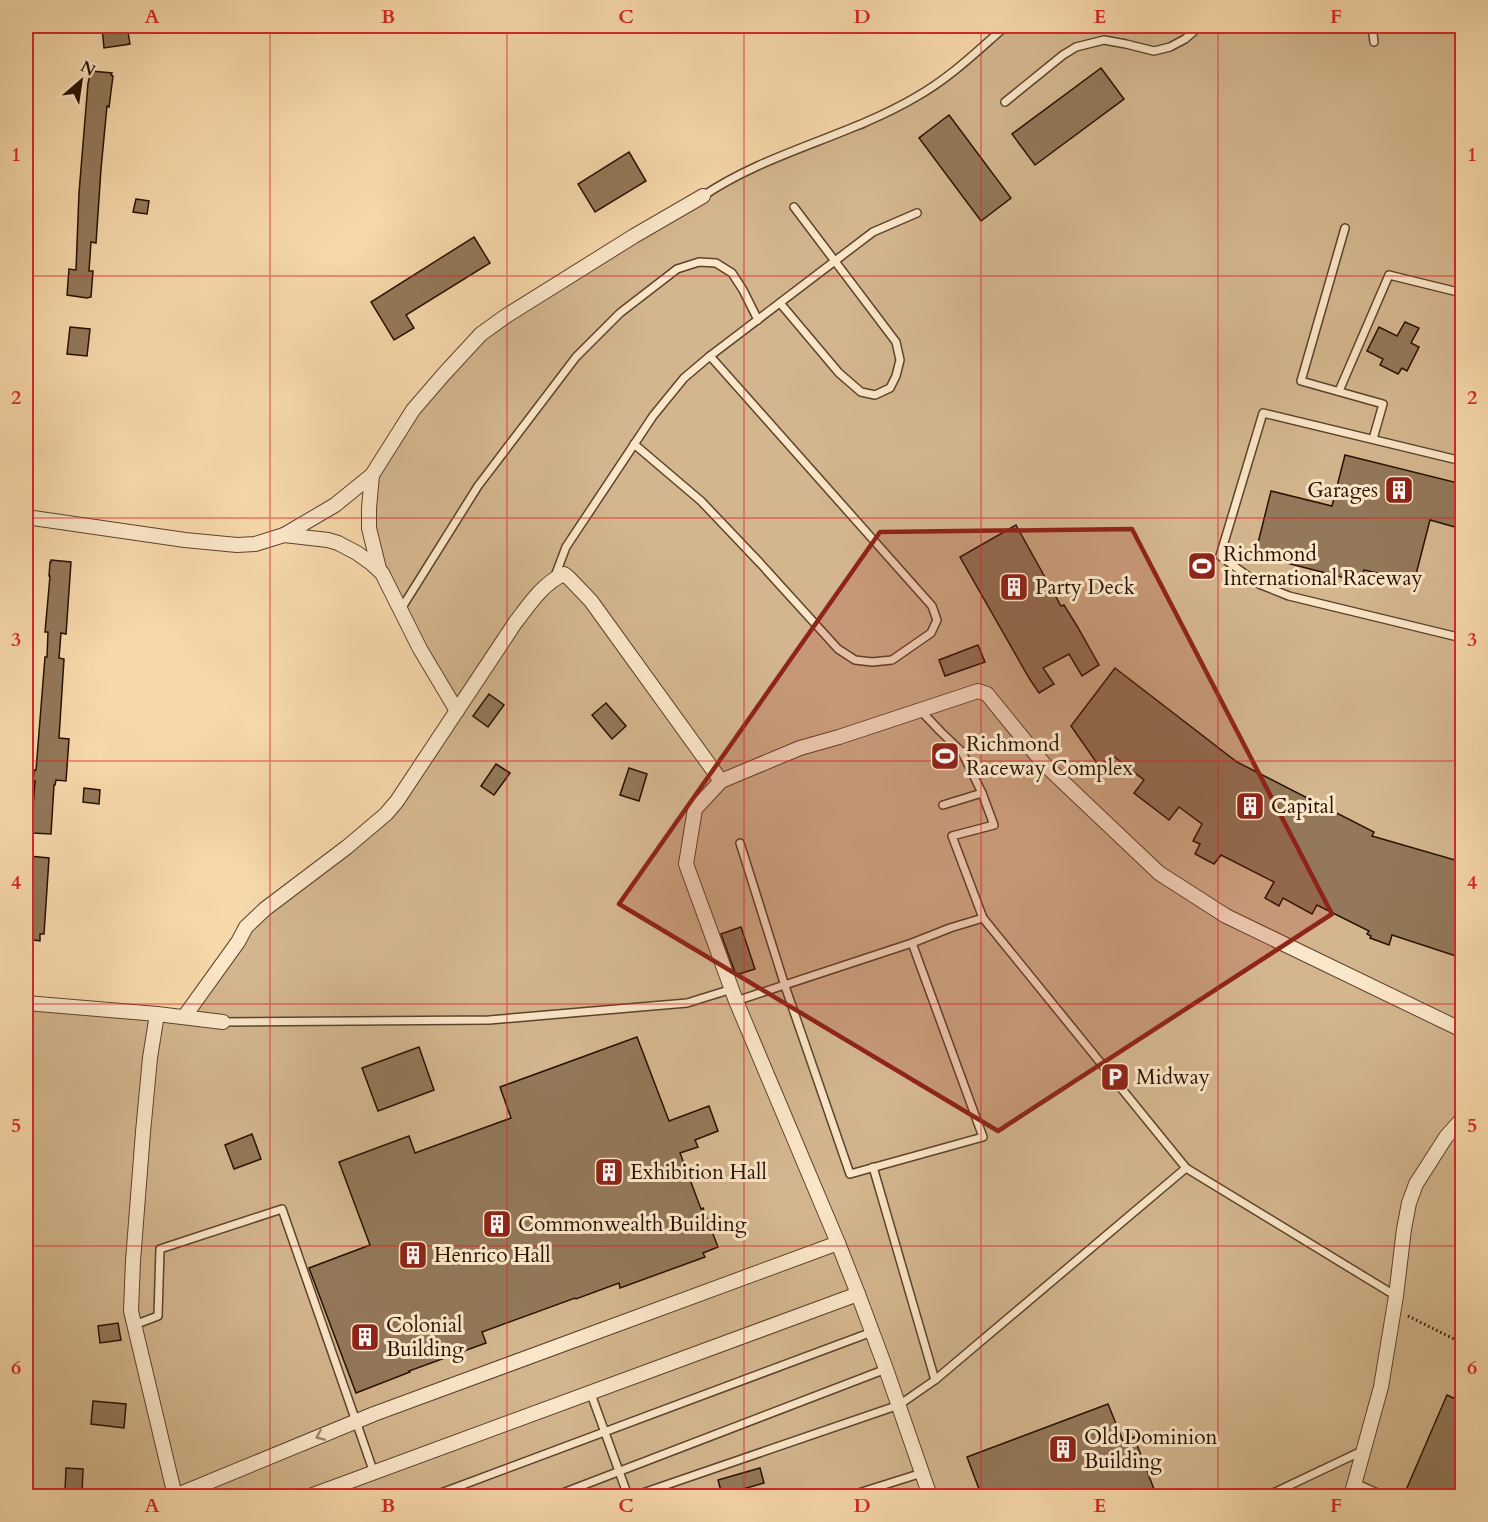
<svg xmlns="http://www.w3.org/2000/svg" width="1488" height="1522" viewBox="0 0 1488 1522" font-family="Cardo,serif">
	<rect width="100%" height="100%" fill="#f7d8ab"/>
	<filter id="stains"><feTurbulence type="fractalNoise" baseFrequency=".00333" numOctaves="4"/><feColorMatrix values="0 0 0 0 .2 0 0 0 0 .09 0 0 0 0 .02 0 0 0 .5 -.17"/></filter>
	<radialGradient id="worn" r=".72"><stop offset=".6" stop-color="#630" stop-opacity="0"/><stop offset="1" stop-color="#630" stop-opacity=".3"/></radialGradient>
	<!-- green -->
	<polygon fill="#d4b68e" stroke="#7e6447" stroke-width="1.5" points="1011,26 1462,26 1462,1496 26,1496 26,1003 184,1017 246,927 385,814 456,711 382,573 369,508 386,452 481,334 634,236 785,151 864,128 958,69"/>
	<!-- building -->
	<g fill="#937859" stroke="#271100" stroke-width="1.5">
		<polygon points="103,26 127,26 130,44 104,48 102,28 103,28"/>
		<polygon points="1101,68 1124,99 1035,165 1012,134"/>
		<polygon points="91,71 112,73 111,75 113,76 109,107 107,106 101,169 96,243 91,242 89,271 93,271 91,297 87,298 67,295 69,269 76,270 79,193 88,83"/>
		<polygon points="949,115 1011,198 981,221 919,138"/>
		<polygon points="629,152 646,181 595,212 578,184"/>
		<polygon points="136,199 149,201 147,214 133,212"/>
		<polygon points="474,237 490,263 406,315 414,328 394,340 371,302"/>
		<polygon points="1405,322 1419,328 1411,343 1419,347 1407,371 1402,368 1398,374 1380,365 1383,359 1367,351 1379,327 1397,336"/>
		<polygon points="70,327 90,329 87,356 67,354"/>
		<polygon points="1345,455 1462,484 1462,529 1430,520 1414,582 1364,570 1361,582 1255,555 1271,491 1332,506"/>
		<polygon points="1016,525 1061,606 1064,605 1077,626 1099,665 1082,676 1069,654 1043,668 1054,684 1039,693 1029,678 960,557"/>
		<polygon points="51,560 71,562 66,634 61,633 59,658 64,659 59,738 69,739 66,781 56,780 55,785 54,785 51,834 32,833 32,822 30,822 31,806 33,807 35,781 33,781 34,770 36,770 45,657 47,657 48,632 45,632 50,576 49,576 50,562 51,562"/>
		<polygon points="978,645 985,662 945,676 939,660"/>
		<polygon points="1115,668 1237,762 1374,832 1372,836 1462,862 1462,958 1392,935 1389,945 1370,938 1371,936 1367,934 1369,931 1317,905 1312,914 1283,898 1279,906 1265,898 1274,882 1221,855 1214,864 1195,854 1200,844 1193,841 1202,824 1179,807 1169,820 1134,793 1144,780 1113,756 1099,766 1071,726"/>
		<polygon points="489,694 504,705 488,727 473,716"/>
		<polygon points="606,703 626,726 612,739 592,715"/>
		<polygon points="496,764 510,773 494,795 481,786"/>
		<polygon points="629,768 647,774 639,801 620,795"/>
		<polygon points="84,788 100,790 99,804 83,802"/>
		<polygon points="29,856 49,858 44,934 40,934 40,941 26,939 26,904"/>
		<polygon points="741,927 755,969 736,975 721,934"/>
		<polygon points="637,1037 669,1121 709,1106 718,1131 695,1140 698,1147 680,1153 701,1209 703,1208 718,1247 703,1253 705,1257 620,1288 619,1283 576,1299 575,1298 482,1332 486,1343 409,1371 410,1372 356,1393 309,1268 370,1245 339,1162 409,1136 415,1153 511,1118 500,1087"/>
		<polygon points="419,1047 434,1090 378,1111 362,1068"/>
		<polygon points="252,1134 261,1159 234,1169 225,1145"/>
		<polygon points="118,1323 121,1340 100,1343 98,1326"/>
		<polygon points="1447,1395 1462,1402 1462,1497 1403,1497"/>
		<polygon points="93,1401 126,1404 124,1428 91,1424"/>
		<polygon points="1108,1404 1123,1441 1134,1437 1157,1497 982,1497 967,1457"/>
		<polygon points="66,1468 83,1469 82,1493 65,1491"/>
		<polygon points="760,1468 764,1483 722,1495 718,1480"/>
	</g>
	<g fill="none" stroke-linecap="round" stroke-linejoin="round">
		<!-- lane casing -->
		<g stroke="#5b432b" stroke-width="10">
			<g id="lane">
				<polyline points="1372,26 1374,42"/>
				<polyline points="1005,102 1063,55 1076,47 1104,40 1126,44 1154,51 1170,47 1185,39 1200,26"/>
				<path d="M703,196C768,152 848,137 916,97C950,78 977,51 1006,26"/>
				<polyline points="1345,228 1301,381 1383,404 1373,439"/>
				<polyline points="780,303 839,373 861,392 875,395 890,388 896,376 900,360 896,342 794,207"/>
				<polyline points="1339,391 1389,275 1462,293"/>
				<polyline points="634,444 701,501 760,563 838,649 855,660 872,662 892,660 931,633 937,620 932,606 710,356"/>
				<polyline points="1462,461 1263,413 1220,556 1259,584 1289,596 1462,638"/>
				<polyline points="555,576 566,547 653,416 684,378 710,356 873,232 917,213"/>
				<polyline points="401,609 478,486 576,357 620,313 677,269 699,262 716,263 732,273 743,290 758,320"/>
				<polyline points="943,805 982,793"/>
				<polyline points="740,843 785,986 850,1174 983,1137 912,943 950,928 983,918 952,836 994,825 982,793 962,752 941,732 920,710"/>
				<polyline points="983,918 1186,1168 1396,1296"/>
				<polyline points="736,1001 912,943"/>
				<polyline points="223,1022 489,1020 687,1003 732,989"/>
				<polyline points="873,1167 935,1380"/>
				<polyline points="134,1325 158,1316 160,1249 282,1209 374,1473"/>
				<polyline points="591,1394 628,1496"/>
				<polyline points="1355,1483 1384,1496"/>
				<polyline points="433,1496 872,1332"/>
				<polyline points="555,1496 886,1369"/>
				<polyline points="634,1496 899,1405 935,1380 1186,1168"/>
				<polyline points="849,1496 922,1473"/>
				<polyline points="1267,1496 1362,1451"/>
			</g>
		</g>
		<!-- street casing -->
		<g stroke="#5b432b" stroke-width="16">
			<g id="street">
				<polyline points="372,475 369,508 369,528 379,569"/>
				<polyline points="26,517 185,540 237,545 255,544 284,535 328,540 338,543 357,553 371,563 382,573 420,649 457,711"/>
				<polyline points="284,535 335,505 372,475 413,410 444,374 481,334 506,316 634,236 703,196"/>
				<polyline points="26,1003 157,1014 223,1022"/>
				<polyline points="157,1014 150,1058 143,1132 133,1261 131,1311 175,1496"/>
				<path d="M184,1017L238,942L246,927L265,909L347,847L386,814L397,801L515,623C529,605 543,583 564,574L569,578L591,601L721,781"/>
				<polyline points="175,1496 374,1414 838,1243"/>
				<polyline points="310,1496 858,1294"/>
				<polyline points="930,1496 886,1369 858,1294 838,1243 736,1001 686,864 695,809 721,781 800,748 839,737 978,691 987,694 1043,763 1159,873 1226,916 1462,1030"/>
				<polyline points="1351,1496 1381,1387 1396,1296 1404,1229 1409,1203 1416,1184 1446,1137 1462,1119"/>
			</g>
		</g>
		<!-- path -->
		<polyline stroke="#271100" stroke-width="3" stroke-dasharray="1.5 3" stroke-linecap="butt" points="1408,1316 1462,1343"/>
		<!-- lane -->
		<use href="#lane" stroke="#fae6c8" stroke-width="7"/>
		<!-- street -->
		<use href="#street" stroke="#fae6c8" stroke-width="14"/>
	</g>
	<!-- one-way arrows -->
	<defs><path id="oneway-chevron" d="M-2-3.5L2.5 0L-2 3.5" fill="none" stroke-width="1.6" stroke-linecap="round" stroke-linejoin="round" transform="scale(1.5)"/></defs>
	<use stroke="#9b866e" href="#oneway-chevron" transform="translate(320 1436) rotate(157)"/>
	<!-- marked area -->
	<path fill="#8f2418" fill-opacity="0.2" stroke="#8f2418" stroke-width="4.5" stroke-linejoin="round" d="M1132,529L1332,914L998,1131L619,904L880,532Z"/>
	<!-- grid -->
	<path fill="none" stroke="#d62828" stroke-width="1.5" stroke-opacity="0.55" d="M270,26V1496M507,26V1496M744,26V1496M981,26V1496M1218,26V1496M26,276H1462M26,518H1462M26,761H1462M26,1004H1462M26,1246H1462"/>
	<!-- icons -->
	<defs>
		<g id="building-square" transform="scale(1.5)"><rect x="-9" y="-9" width="18" height="18" rx="4" fill="#8f2418" stroke="#fae6c8"/><path d="M-4-6H4V6H1V3H-1V6H-4ZM-2.5-4.3h1.7v1.8h-1.7ZM.8-4.3h1.7v1.8H.8ZM-2.5-1h1.7V.8h-1.7ZM.8-1h1.7V.8H.8Z" fill="#fff"/></g>
		<g id="stadium-square" transform="scale(1.5)"><rect x="-9" y="-9" width="18" height="18" rx="4" fill="#8f2418" stroke="#fae6c8"/><path d="M0-5a6.5 5 0 1 0 0 10a6.5 5 0 1 0 0-10ZM-3.5-1.8h7v3.6h-7Z" fill="#fff"/></g>
		<g id="parking-square" transform="scale(1.5)"><rect x="-9" y="-9" width="18" height="18" rx="4" fill="#8f2418" stroke="#fae6c8"/><path d="M-3.5-5.5H1a3.5 3.5 0 0 1 0 7H-1V5.5H-3.5ZM-1-3.4V-.6H.8a1.4 1.4 0 0 0 0-2.8Z" fill="#fff"/></g>
	</defs>
	<g fill-rule="evenodd">
		<use href="#building-square" x="1399" y="490"/>
		<use href="#stadium-square" x="1202" y="566"/>
		<use href="#building-square" x="1014" y="587"/>
		<use href="#stadium-square" x="945" y="756"/>
		<use href="#building-square" x="1250" y="806"/>
		<use href="#parking-square" x="1115" y="1077"/>
		<use href="#building-square" x="609" y="1172"/>
		<use href="#building-square" x="497" y="1224"/>
		<use href="#building-square" x="413" y="1255"/>
		<use href="#building-square" x="365" y="1337"/>
		<use href="#building-square" x="1063" y="1449"/>
	</g>
	<g text-anchor="middle" dominant-baseline="central" stroke-width="6" stroke-linejoin="round" paint-order="stroke">
		<!-- poi labels -->
		<g font-size="21" fill="#271100" stroke="#fae6c8" text-anchor="start">
			<text x="1378" y="490" text-anchor="end">Garages</text>
			<text x="1223" y="554">Richmond<tspan x="1223" dy="24">International Raceway</tspan></text>
			<text x="1035" y="587">Party Deck</text>
			<text x="966" y="744">Richmond<tspan x="966" dy="24">Raceway Complex</tspan></text>
			<text x="1271" y="806">Capital</text>
			<text x="1136" y="1077">Midway</text>
			<text x="630" y="1172">Exhibition Hall</text>
			<text x="518" y="1224">Commonwealth Building</text>
			<text x="434" y="1255">Henrico Hall</text>
			<text x="386" y="1325">Colonial<tspan x="386" dy="24">Building</tspan></text>
			<text x="1084" y="1437">Old Dominion<tspan x="1084" dy="24">Building</tspan></text>
		</g>
	</g>
	<!-- margin -->
	<rect width="1488" height="1522" fill="none" stroke="#f7d8ab" stroke-width="66"/>
	<!-- north arrow -->
	<g transform="translate(81 81) rotate(29)" stroke="#fae6c8" stroke-width="4.5" paint-order="stroke">
	<path d="M0-4.5L10 22L0 15L-10 22Z" fill="#271100"/>
	<text y="-9" font-size="16" font-weight="bold" text-anchor="middle" fill="#271100">N</text>
	</g>
	<rect x="33" y="33" width="1422" height="1456" fill="none" stroke="#d62828" stroke-width="2"/>
	<g font-size="20" text-anchor="middle" font-weight="bold" fill="#d62828">
		<text x="152" y="23">A</text>
		<text x="388" y="23">B</text>
		<text x="626" y="23">C</text>
		<text x="862" y="23">D</text>
		<text x="1100" y="23">E</text>
		<text x="1336" y="23">F</text>
		<text x="16" y="161">1</text>
		<text x="1472" y="161">1</text>
		<text x="16" y="404">2</text>
		<text x="1472" y="404">2</text>
		<text x="16" y="646">3</text>
		<text x="1472" y="646">3</text>
		<text x="16" y="889">4</text>
		<text x="1472" y="889">4</text>
		<text x="16" y="1132">5</text>
		<text x="1472" y="1132">5</text>
		<text x="16" y="1374">6</text>
		<text x="1472" y="1374">6</text>
		<text x="152" y="1512">A</text>
		<text x="388" y="1512">B</text>
		<text x="626" y="1512">C</text>
		<text x="862" y="1512">D</text>
		<text x="1100" y="1512">E</text>
		<text x="1336" y="1512">F</text>
	</g>
	<rect width="100%" height="100%" filter="url(#stains)"/>
	<rect width="100%" height="100%" fill="url(#worn)"/>
</svg>
